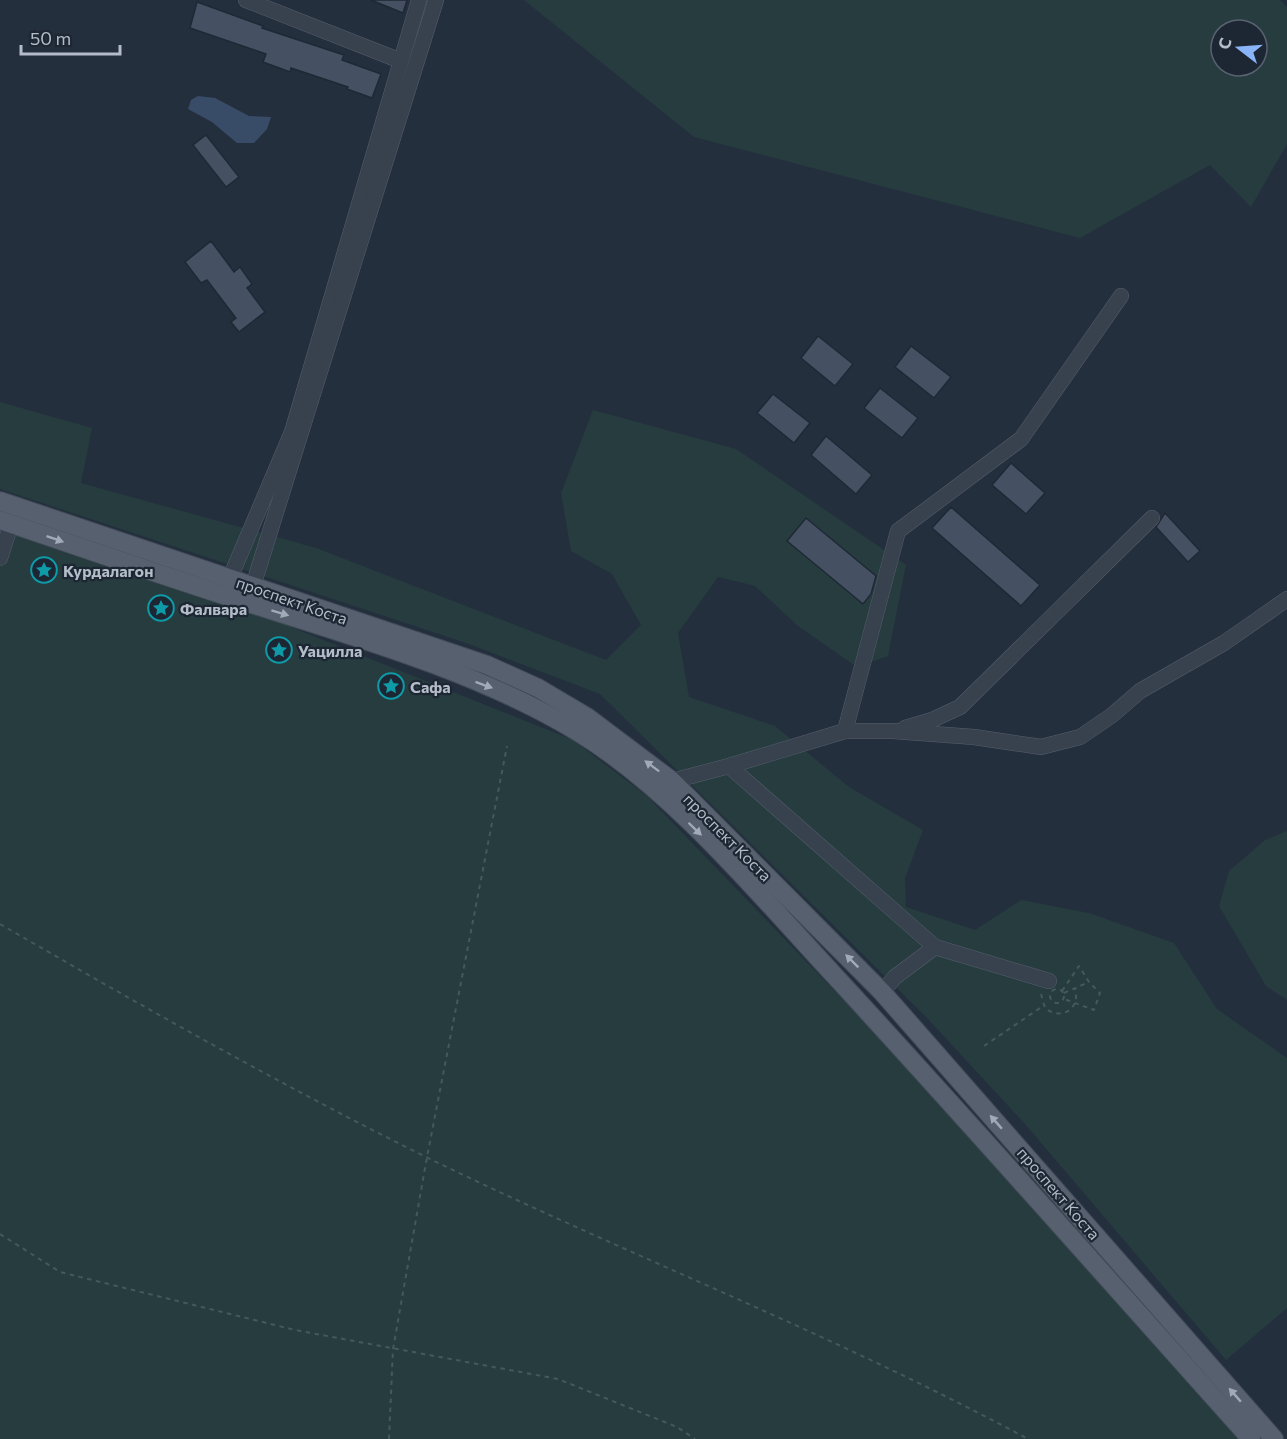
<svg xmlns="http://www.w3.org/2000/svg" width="1287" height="1439" viewBox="0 0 1287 1439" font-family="Commissioner,sans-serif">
	<rect width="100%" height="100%" fill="#242f3e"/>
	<!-- green -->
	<g fill="#263c3f" fill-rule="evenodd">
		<path d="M524,0H1280L1287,7V144L1251,207L1210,165L1080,238L694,137ZM1221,30H1257V66H1221Z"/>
		<polygon points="0,402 92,428 81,483 316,548 606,660 641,625 612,574 571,551 561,493 593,410 736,449 906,565 888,656 857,667 798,626 755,586 718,577 678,633 689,697 775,726 849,787 923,830 905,878 906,907 975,930 1021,900 1089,913 1174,943 1217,1009 1287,1058 1287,1308 1226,1360 1025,1124 928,1019 600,694 466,643 0,489"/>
		<polygon points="0,526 271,619 573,740 647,796 877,1035 1239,1439 0,1439"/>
		<polygon points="1287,831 1287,1000 1266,986 1219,906 1229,871 1265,840"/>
	</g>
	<!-- water -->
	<polygon fill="#394c67" points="198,96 215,98 249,116 271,117 267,129 254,143 237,143 212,122 188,109 191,100"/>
	<!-- building -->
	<g fill="#455162" stroke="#1f2835" stroke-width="1.5">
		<polygon points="371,0 407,0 403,13"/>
		<polygon points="197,2 263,26 262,28 344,55 342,60 381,74 372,98 347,89 348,87 291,68 290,72 263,62 266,54 190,28"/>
		<polygon points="206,135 239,177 226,187 193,145"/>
		<polygon points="211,241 234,272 240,267 252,284 247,288 265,312 239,332 231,322 236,318 207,280 201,283 185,262"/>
		<polygon points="818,336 853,364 835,386 801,358"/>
		<polygon points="911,346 951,377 934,398 895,367"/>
		<polygon points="880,388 918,418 902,438 864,408"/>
		<polygon points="773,394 810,423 794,443 757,413"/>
		<polygon points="826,436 872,475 856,494 811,455"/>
		<polygon points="1011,463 1045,493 1026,514 992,485"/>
		<polygon points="951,507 1040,585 1021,606 932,528"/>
		<polygon points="1165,513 1200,551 1188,562 1156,527"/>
		<polygon points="806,518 876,576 871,594 863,604 787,541"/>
	</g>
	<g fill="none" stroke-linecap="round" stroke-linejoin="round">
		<!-- minor casing -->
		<g stroke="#565f6c" stroke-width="16">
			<g id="minor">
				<polyline points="246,0 401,61"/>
				<polyline points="0,558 11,524"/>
				<polyline points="230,578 292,432 419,0"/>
				<polyline points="253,586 436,0"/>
				<polyline points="905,728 932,720 960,707 1152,518"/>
				<polyline points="845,731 898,531 1021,439 1121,296"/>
				<polyline points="729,766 845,731 893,731 974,737 1041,747 1080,737 1111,716 1140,691 1224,643 1287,599"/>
				<polyline points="672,781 729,766 935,947"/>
				<polyline points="882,992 895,977 935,947 1049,981"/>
			</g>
		</g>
		<!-- major casing -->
		<g stroke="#414a57" stroke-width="20">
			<g id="major">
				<polyline points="0,501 487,665 538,688 587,717 672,781 882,992 1274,1439"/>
				<path d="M0,520C86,549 172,579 258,606C363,639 485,675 578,732C673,790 758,893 833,974C974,1127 1112,1284 1251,1439"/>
			</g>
		</g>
		<!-- path -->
		<g stroke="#44595c" stroke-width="2" stroke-dasharray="4.5 4.5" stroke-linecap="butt">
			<path d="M0,924C140,1005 281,1085 426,1157C625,1254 833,1334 1028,1439"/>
			<circle cx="1057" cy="996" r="7"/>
			<polyline points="1062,991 1079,966 1089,982 1100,993 1094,1010 1064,999"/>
			<polyline points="1064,993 1089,982"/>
			<path d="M1041,994L1045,1008C1061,1021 1081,1009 1075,989"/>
			<polyline points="984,1046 1043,1006"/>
			<polyline points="0,1234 60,1272 295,1330 558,1379 677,1427 695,1439"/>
			<polyline points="389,1439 393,1349 427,1157 507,746"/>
		</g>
		<!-- minor -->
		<use href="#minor" stroke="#38414e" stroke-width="15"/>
		<!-- major -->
		<use href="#major" stroke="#56606e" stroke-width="18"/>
	</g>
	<!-- one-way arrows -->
	<defs><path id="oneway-solid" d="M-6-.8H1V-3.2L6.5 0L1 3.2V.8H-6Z" transform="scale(1.5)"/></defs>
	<g fill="#a1aab7">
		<use href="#oneway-solid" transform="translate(55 539) rotate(19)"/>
		<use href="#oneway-solid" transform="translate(280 613) rotate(17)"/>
		<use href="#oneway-solid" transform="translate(484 685) rotate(20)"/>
		<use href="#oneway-solid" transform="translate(652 766) rotate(-143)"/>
		<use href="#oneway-solid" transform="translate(695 829) rotate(44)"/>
		<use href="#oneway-solid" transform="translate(852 961) rotate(-135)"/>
		<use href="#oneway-solid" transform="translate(996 1122) rotate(-131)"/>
		<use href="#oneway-solid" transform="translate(1235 1395) rotate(-131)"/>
	</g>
	<!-- icons -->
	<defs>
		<g id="sight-ring" transform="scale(1.35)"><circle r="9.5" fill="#1d2633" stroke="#0f9aa8" stroke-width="1.5"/><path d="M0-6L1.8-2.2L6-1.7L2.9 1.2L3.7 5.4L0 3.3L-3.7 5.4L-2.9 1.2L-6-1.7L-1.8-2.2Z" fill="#0f9aa8"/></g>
	</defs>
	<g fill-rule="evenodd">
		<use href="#sight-ring" x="44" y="570"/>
		<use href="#sight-ring" x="161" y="608"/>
		<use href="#sight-ring" x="279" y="650"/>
		<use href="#sight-ring" x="391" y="686"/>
	</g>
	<g text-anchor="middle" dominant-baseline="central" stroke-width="4.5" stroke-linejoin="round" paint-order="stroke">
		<!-- poi labels -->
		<g font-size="16" font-weight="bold" fill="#b4bcc9" stroke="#1d2633" text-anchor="start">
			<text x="63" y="570">Курдалагон</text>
			<text x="180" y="608">Фалвара</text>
			<text x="298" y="650">Уацилла</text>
			<text x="410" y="686">Сафа</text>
		</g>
		<!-- street labels -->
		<g font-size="16" fill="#b4bcc9" stroke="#1d2633">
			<text transform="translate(292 600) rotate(19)">проспект Коста</text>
			<text transform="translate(728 837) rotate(45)">проспект Коста</text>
			<text transform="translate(1059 1193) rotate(49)">проспект Коста</text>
		</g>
	</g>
	<!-- north arrow -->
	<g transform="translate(1239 48) rotate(287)"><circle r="28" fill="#1d2633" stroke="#59626f" stroke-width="1.5"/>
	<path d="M0-4.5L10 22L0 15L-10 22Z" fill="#8ab4f8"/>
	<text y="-9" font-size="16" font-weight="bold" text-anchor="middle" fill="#b4bcc9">С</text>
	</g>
	<!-- scale -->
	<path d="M21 45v9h99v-9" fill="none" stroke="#b4bcc9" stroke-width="3"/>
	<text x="30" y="45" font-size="18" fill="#b4bcc9" stroke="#1d2633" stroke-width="4.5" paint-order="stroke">50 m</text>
</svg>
